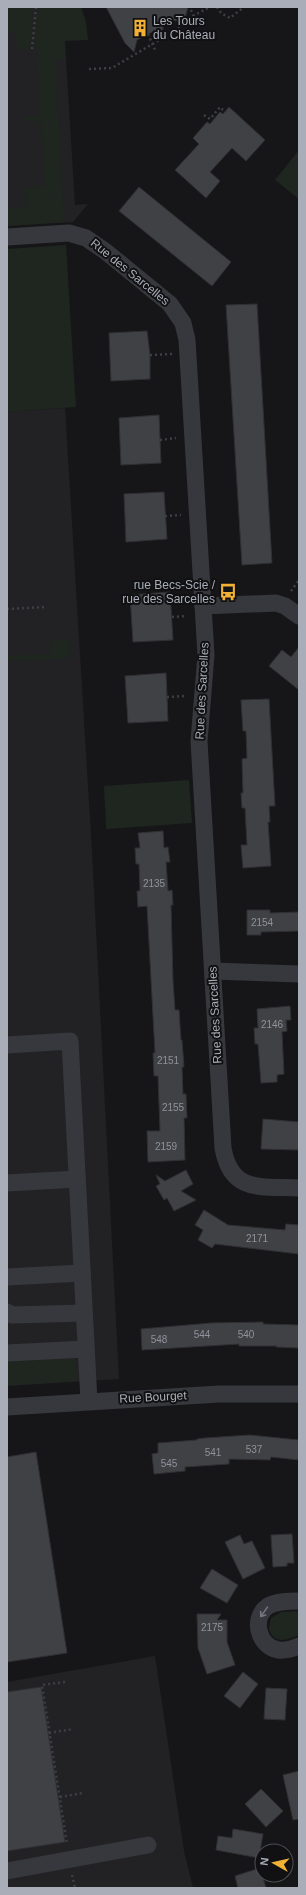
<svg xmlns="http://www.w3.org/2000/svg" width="306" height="1895" viewBox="0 0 306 1895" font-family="Arial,sans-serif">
	<rect width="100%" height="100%" fill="#161618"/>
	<!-- built -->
	<g fill="#222225">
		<polygon points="7,7 52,7 55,57 66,60 75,205 88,204 73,222 7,226"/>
		<polygon points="65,408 92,852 119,1379 7,1386 7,412"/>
		<polygon points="155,1656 184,1851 193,1888 7,1888 7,1682"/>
	</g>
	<!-- green -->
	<g fill="#1e261f">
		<polygon points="7,7 33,7 31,20 33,22 29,49 17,49 16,32 7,32"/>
		<polygon points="37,7 81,7 86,22 88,40 65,41 66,60 55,58 64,222 7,226 7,208 27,207 25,187 45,186 41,121 26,122 26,117 40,116 37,49 33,49"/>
		<polygon points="299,150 299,199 275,180"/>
		<polygon points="66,245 76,407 7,412 7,249"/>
		<polygon points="69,639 69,658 7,662 7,656 50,654 49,641"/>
		<polygon points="189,780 192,823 106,829 104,786"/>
		<polygon points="75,1358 76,1375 74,1381 7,1386 7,1360"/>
		<path d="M299,1611V1635C287,1640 274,1645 269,1629L271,1618L281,1612Z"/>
	</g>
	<!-- building -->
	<g fill="#404145" stroke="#303034">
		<polygon points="106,7 188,7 185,18 179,22 165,17 162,33 154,31 137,40 134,52 125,43"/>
		<polygon points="229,107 265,140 246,161 232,148 210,172 220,181 206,198 175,170 199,144 193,138 207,122 210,124 220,112 223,114"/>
		<polygon points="139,187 231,262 212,286 119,211"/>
		<polygon points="257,304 272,563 242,565 226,305"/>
		<polygon points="147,331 150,355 150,379 111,381 109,333"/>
		<polygon points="159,415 161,463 121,465 119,418"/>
		<polygon points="164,492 167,539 126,542 124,494"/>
		<polygon points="170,592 173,640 133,642 130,595"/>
		<polygon points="299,647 299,690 269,666 282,650 291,657"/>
		<polygon points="166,673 168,721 128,723 125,676"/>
		<polygon points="269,699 275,806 269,806 270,822 268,822 271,866 243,868 241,845 247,845 245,808 242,808 241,793 243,793 242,759 247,758 246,731 243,731 241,700"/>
		<polygon points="163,831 164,848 168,847 170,862 166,862 168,891 172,890 173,905 171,905 173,981 175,1010 179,1010 181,1040 182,1040 184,1067 182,1067 183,1094 186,1094 187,1118 184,1118 185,1160 148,1162 147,1131 160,1131 158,1076 154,1076 153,1053 155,1053 147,906 138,907 137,891 140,891 139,864 136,864 135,848 140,848 138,833"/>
		<polygon points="247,910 270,910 270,913 299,912 299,931 261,932 261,935 247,935"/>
		<polygon points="290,1006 291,1020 286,1020 287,1031 282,1032 284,1074 277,1075 277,1082 261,1083 258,1044 255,1044 254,1028 258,1028 257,1009"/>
		<polygon points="263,1119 299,1122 299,1150 261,1149"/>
		<polygon points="186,1170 193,1184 181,1191 196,1200 174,1211 167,1198 164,1200 156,1186 160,1184 156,1175 165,1181"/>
		<polygon points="204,1210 228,1225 285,1230 286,1224 299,1225 299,1254 215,1244 212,1248 198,1240 203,1230 195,1225"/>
		<polygon points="263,1322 263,1324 299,1325 299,1348 276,1347 277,1346 239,1346 239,1344 142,1350 141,1329 211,1323"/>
		<polygon points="250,1435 299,1440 299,1460 271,1457 270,1460 229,1459 229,1464 185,1467 185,1471 154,1474 152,1454 158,1453 158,1443 197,1440 197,1439 205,1438"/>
		<polygon points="36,1452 67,1653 7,1662 7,1457"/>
		<polygon points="292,1534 294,1563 287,1563 287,1566 273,1567 271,1535"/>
		<polygon points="240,1535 244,1544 252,1541 265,1568 243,1579 225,1542"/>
		<polygon points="212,1569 238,1585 227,1603 200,1588"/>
		<polygon points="197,1614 221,1614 217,1620 227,1620 227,1642 235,1665 207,1674 198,1648"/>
		<polygon points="243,1672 258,1684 240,1708 224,1696"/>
		<polygon points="41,1687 65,1842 7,1851 7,1692"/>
		<polygon points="266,1688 287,1689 285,1720 264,1719"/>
		<polygon points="299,1771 299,1819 293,1820 283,1775"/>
		<polygon points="261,1789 283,1811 266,1827 245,1804"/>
		<polygon points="233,1829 263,1834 259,1858 216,1850 218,1836 232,1838"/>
		<polygon points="260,1868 266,1888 238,1888 235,1876"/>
	</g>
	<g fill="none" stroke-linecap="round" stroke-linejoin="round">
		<!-- path -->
		<g stroke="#3d3f44" stroke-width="2.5" stroke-dasharray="2 3" stroke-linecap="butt">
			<polyline points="217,7 221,13 230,18 244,7"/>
			<polyline points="191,10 198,26"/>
			<polyline points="148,34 156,52"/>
			<polyline points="32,49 36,7"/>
			<polyline points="89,69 112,68 181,27 185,20 210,7"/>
			<polyline points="204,115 210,119 220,107 225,112"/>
			<polyline points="150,355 172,354"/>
			<polyline points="160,440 176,438"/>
			<polyline points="165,516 181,515"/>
			<polyline points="291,591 299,580"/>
			<polyline points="7,609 45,607"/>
			<polyline points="172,617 187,616"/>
			<polyline points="167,697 186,696"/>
			<polyline points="65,1682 42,1685 67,1844"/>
			<polyline points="49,1733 73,1729"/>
			<polyline points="60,1797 83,1793"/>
			<polyline points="72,1875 75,1888"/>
		</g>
		<!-- minor -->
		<g stroke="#37383d" stroke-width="17">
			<path d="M7,237L69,233L86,238L105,251L170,304L183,323L187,340L206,655L199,741L223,1148C231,1194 262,1186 299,1188"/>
			<polyline points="203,606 276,603 285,606 299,616"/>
			<polyline points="213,971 299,974"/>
			<polyline points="7,1045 70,1041 89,1401"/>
			<polyline points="7,1183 77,1179"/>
			<polyline points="7,1277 82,1273"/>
			<polyline points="7,1312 12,1315 84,1313"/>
			<polyline points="7,1353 86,1349"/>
			<polyline points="7,1407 219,1394 299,1394"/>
			<path d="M299,1601C289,1601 277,1601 268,1606C251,1618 258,1646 278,1650C285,1651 292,1649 299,1646"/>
			<polyline points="7,1871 148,1845"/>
		</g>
	</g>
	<!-- one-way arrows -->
	<defs><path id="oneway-shaft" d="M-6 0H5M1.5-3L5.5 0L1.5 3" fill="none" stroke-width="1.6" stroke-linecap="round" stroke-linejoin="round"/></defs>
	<use stroke="#757881" href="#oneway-shaft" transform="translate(264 1612) rotate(125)"/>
	<!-- icons -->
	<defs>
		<g id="building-bare" transform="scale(1.38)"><path d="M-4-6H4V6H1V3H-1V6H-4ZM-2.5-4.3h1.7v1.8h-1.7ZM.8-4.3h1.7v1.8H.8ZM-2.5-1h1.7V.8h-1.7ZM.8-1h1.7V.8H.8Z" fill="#f2b134" stroke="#111113" stroke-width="2.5" paint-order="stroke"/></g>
		<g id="bus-bare" transform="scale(1.38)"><path d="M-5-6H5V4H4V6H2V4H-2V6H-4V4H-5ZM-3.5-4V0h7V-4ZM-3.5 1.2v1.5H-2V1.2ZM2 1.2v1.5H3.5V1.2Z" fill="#f2b134" stroke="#111113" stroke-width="2.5" paint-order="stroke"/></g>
	</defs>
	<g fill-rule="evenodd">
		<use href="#building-bare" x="140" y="28"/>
		<use href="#bus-bare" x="228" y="592"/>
	</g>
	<g text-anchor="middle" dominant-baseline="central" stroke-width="4" stroke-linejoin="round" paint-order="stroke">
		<!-- number labels -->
		<g font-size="10" fill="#8e929b">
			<text x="154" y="883">2135</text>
			<text x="262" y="922">2154</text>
			<text x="272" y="1024">2146</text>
			<text x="168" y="1060">2151</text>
			<text x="173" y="1107">2155</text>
			<text x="166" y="1146">2159</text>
			<text x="257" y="1238">2171</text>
			<text x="202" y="1334">544</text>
			<text x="246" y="1334">540</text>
			<text x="159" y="1339">548</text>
			<text x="254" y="1449">537</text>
			<text x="213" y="1452">541</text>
			<text x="169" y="1463">545</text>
			<text x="212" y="1627">2175</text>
		</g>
		<!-- poi labels -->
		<g font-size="12" fill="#a8adb8" stroke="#111113" text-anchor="start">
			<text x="153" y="21">Les Tours<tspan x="153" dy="14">du Château</tspan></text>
			<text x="215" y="585" text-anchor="end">rue Becs-Scie /<tspan x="215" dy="14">rue des Sarcelles</tspan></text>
		</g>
		<!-- street labels -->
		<g font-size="12" fill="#a8adb8" stroke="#111113">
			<text transform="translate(130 272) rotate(39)">Rue des Sarcelles</text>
			<text transform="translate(202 691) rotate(-87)">Rue des Sarcelles</text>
			<text transform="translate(215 1015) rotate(-93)">Rue des Sarcelles</text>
			<text transform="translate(153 1397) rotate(-3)">Rue Bourget</text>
		</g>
	</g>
	<!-- border -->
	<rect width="306" height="1895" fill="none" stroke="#a8adb8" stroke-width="16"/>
	<!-- north arrow -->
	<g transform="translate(274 1863) rotate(278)"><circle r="19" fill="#111113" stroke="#4d4f55"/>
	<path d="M0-3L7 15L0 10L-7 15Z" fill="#f2b134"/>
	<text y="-6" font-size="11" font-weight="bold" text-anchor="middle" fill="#a8adb8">N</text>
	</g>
</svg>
